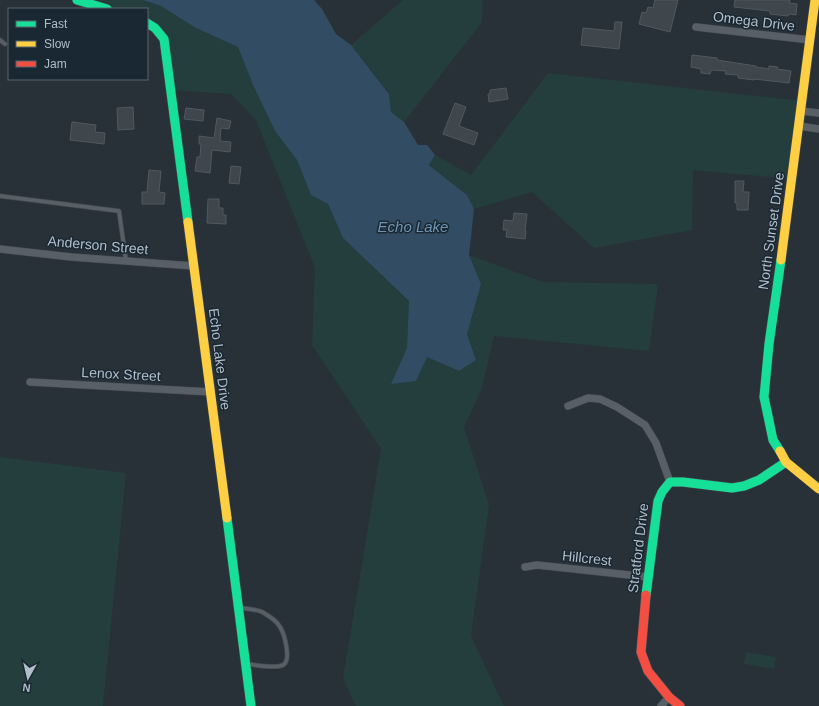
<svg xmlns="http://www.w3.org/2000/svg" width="819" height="706" viewBox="0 0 819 706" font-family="Arial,sans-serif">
	<rect width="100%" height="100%" fill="#283138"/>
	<!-- green -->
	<g fill="#243e3e">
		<polygon points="77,0 143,0 161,6 196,28 238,47 253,85 275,131 297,160 311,195 328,204 343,238 409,301 407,348 391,384 427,357 459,371 476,360 467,334 481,284 469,255 543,282 658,284 649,351 494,336 482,388 464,427 489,505 471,636 504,706 356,706 343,678 381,449 312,345 315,268 256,120 231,94 171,90 164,39 147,23 147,9 107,9"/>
		<polygon points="403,0 483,0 482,22 404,122 391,112 389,93 351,45"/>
		<polygon points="548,73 803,101 792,179 693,170 692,230 594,248 532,192 474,209 467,195 429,164 435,155 471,175"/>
		<polygon points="0,457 126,473 103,706 0,706"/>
		<polygon points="746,652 776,657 774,669 744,664"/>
	</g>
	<!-- water -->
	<polygon fill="#324d63" points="143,0 314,0 322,9 336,34 351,45 389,94 391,112 404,122 418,145 427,145 435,155 429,165 467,195 474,209 469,255 481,284 467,334 476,360 459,371 427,357 416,381 391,384 407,348 409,301 343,238 328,204 311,195 297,160 275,131 253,85 238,47 196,28 161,6"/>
	<!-- building -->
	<g fill="#3f464c" stroke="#505860">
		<polygon points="655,0 678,0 670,32 639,24 642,12 646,13 648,7 653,8"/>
		<polygon points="735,0 790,0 789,3 797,4 796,15 789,14 788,16 770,14 770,11 734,7"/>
		<polygon points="615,22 622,22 619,49 581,45 583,28 614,31"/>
		<polygon points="692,55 717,58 717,60 756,66 756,67 769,69 769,66 778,67 777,69 791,71 789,83 754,79 754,80 738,78 738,75 725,74 726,71 711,70 710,74 701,73 701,69 691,67"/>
		<polygon points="506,88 508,99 489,102 488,94 490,94 490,90"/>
		<polygon points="455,103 466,107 459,126 478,133 474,145 443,134"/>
		<polygon points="133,107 134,129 118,130 117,108"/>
		<polygon points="186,108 204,110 203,121 184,119"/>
		<polygon points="217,118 231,121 229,129 221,128 220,141 231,142 230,152 212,150 210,173 195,171 197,157 200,157 201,144 199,144 199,136 214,138"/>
		<polygon points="72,122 96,125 95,132 105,133 104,144 70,140"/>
		<polygon points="231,166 241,167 239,184 229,183"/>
		<polygon points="149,170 161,171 159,192 165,193 164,204 142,204 142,192 147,192"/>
		<polygon points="735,181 744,181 743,192 749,192 748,210 737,210 737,203 735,203"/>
		<polygon points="208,199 219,199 219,208 223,208 223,215 226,215 226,224 207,223"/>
		<polygon points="514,213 527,214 525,231 526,231 525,239 506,237 507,230 503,230 504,220 513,221"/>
	</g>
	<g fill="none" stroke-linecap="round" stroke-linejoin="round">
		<!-- lane casing -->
		<g stroke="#464d52" stroke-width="5">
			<g id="lane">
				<polyline points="0,40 5,44"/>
				<polyline points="0,196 119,211 126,261"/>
				<path d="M240,608C247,609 258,609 264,613C269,616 277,621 280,627C284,633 292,660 283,665C276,669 256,665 247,664"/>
			</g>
		</g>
		<!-- street casing -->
		<g stroke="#464d52" stroke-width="8">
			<g id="street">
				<polyline points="696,27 810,40"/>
				<polyline points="801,111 819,113"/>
				<polyline points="799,126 819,129"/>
				<polyline points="0,249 71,257 194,266"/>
				<polyline points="30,382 211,392"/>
				<polyline points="568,406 588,398 600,399 617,407 645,425 656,443 670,482"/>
				<polyline points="525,567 537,565 648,577"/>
				<polyline points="661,706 669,697"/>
			</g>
		</g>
		<!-- fast casing -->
		<g stroke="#464d52" stroke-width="10">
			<g id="fast">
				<polyline points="77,0 107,9"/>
				<polyline points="147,23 155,28 164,39 188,222"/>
				<polyline points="780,451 773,440 764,397 769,344 781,260"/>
				<polyline points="227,518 251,706"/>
				<polyline points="646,595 658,501 662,492 670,482 683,482 732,488 744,486 759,480 786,462"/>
			</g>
		</g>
		<!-- slow casing -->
		<g stroke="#464d52" stroke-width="10">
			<g id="slow">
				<polyline points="188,222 227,518"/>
				<polyline points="781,260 815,0"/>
				<polyline points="780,451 786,462 819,489"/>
			</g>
		</g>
		<!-- jam casing -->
		<g stroke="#464d52" stroke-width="10">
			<polyline id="jam" points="646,595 641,652 648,671 669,697 680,706"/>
		</g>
		<!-- lane -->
		<use href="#lane" stroke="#585f66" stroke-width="3.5"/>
		<!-- street -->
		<use href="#street" stroke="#585f66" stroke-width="7"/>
		<!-- fast -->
		<use href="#fast" stroke="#16e098" stroke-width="9"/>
		<!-- slow -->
		<use href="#slow" stroke="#ffcf43" stroke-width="9"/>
		<!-- jam -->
		<use href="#jam" stroke="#f24e42" stroke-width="9"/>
	</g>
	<g text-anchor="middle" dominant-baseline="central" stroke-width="3" stroke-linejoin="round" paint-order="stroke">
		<!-- street labels -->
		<g font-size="14" fill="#b1beca" stroke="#1a2833">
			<text transform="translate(754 21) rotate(7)">Omega Drive</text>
			<text transform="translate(771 231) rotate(-82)">North Sunset Drive</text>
			<text transform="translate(98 245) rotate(5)">Anderson Street</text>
			<text transform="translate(220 359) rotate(83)">Echo Lake Drive</text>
			<text transform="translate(121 374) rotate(3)">Lenox Street</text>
			<text transform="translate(638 548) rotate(-83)">Stratford Drive</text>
			<text transform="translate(587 558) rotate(6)">Hillcrest</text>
		</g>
		<!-- water labels -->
		<g font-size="15" font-style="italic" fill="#6e94b0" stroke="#1a2833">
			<text x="413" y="226">Echo Lake</text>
		</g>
	</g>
	<!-- legend -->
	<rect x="8" y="8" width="140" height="72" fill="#1a2833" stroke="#56646f"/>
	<rect x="16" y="21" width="20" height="6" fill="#16e098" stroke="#56646f"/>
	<text x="44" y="28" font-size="12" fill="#b1beca">Fast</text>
	<rect x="16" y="41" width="20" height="6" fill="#ffcf43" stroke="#56646f"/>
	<text x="44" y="48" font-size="12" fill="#b1beca">Slow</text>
	<rect x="16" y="61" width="20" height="6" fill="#f24e42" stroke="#56646f"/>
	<text x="44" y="68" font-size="12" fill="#b1beca">Jam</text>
	<!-- north arrow -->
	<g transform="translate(28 678) rotate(188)" stroke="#1a2833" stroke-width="3" paint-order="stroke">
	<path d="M0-3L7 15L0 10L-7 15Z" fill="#b1beca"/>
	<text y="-6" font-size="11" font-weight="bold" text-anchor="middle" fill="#b1beca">N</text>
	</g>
</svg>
